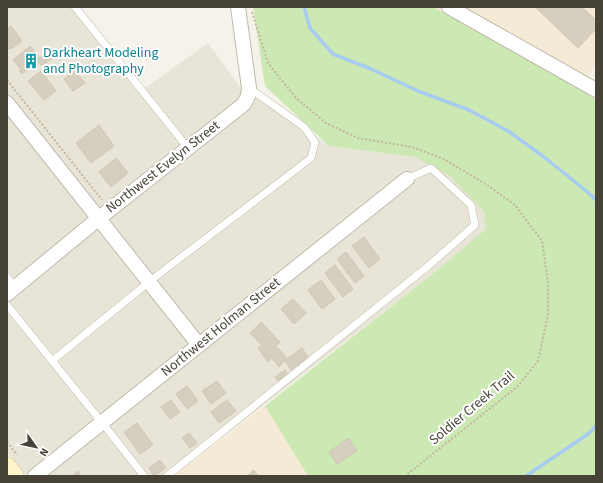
<svg xmlns="http://www.w3.org/2000/svg" width="603" height="483" viewBox="0 0 603 483" font-family="'Source Sans 3',sans-serif">
	<rect width="100%" height="100%" fill="#f4f2e9"/>
	<!-- residential -->
	<g fill="#e8e4d7">
		<polygon points="7,7 72,7 140,92 208,43 243,91 237,103 7,283"/>
		<polygon points="254,95 301,126 329,146 415,157 450,176 484,212 486,229 430,276 172,476 26,476 7,452 7,299"/>
	</g>
	<!-- commercial -->
	<g fill="#f5ead5">
		<polygon points="433,7 596,7 596,63 581,88"/>
		<polygon points="265,406 308,476 173,476"/>
	</g>
	<!-- green -->
	<polygon fill="#cce8b3" points="253,7 433,7 581,88 596,100 596,476 308,476 265,406 430,276 486,229 484,212 450,176 415,157 329,146 265,86"/>
	<g fill="none" stroke-linecap="round" stroke-linejoin="round">
		<!-- stream -->
		<g stroke="#a7ccf0" stroke-width="3.5">
			<polyline points="304,7 310,28 333,54 371,69 418,91 469,110 508,131 544,157 585,190 596,200"/>
			<polyline points="526,476 588,434 596,426"/>
		</g>
	</g>
	<!-- building -->
	<g fill="#d6cebf" stroke="#d1c7b2">
		<polygon points="535,7 582,7 596,20 596,29 578,48"/>
		<polygon points="11,26 22,41 11,49 10,48 7,51 7,29"/>
		<polygon points="30,46 40,58 47,52 52,58 42,66 37,61 22,74 19,71 21,69 13,60"/>
		<polygon points="41,71 56,91 44,100 28,81"/>
		<polygon points="75,71 85,83 73,91 64,79"/>
		<polygon points="99,125 114,146 91,163 76,143"/>
		<polygon points="116,158 128,173 111,187 99,172"/>
		<polygon points="364,237 380,259 369,268 352,246"/>
		<polygon points="346,252 364,276 355,283 337,259"/>
		<polygon points="335,265 353,289 343,297 325,273"/>
		<polygon points="321,280 335,299 322,309 308,290"/>
		<polygon points="293,299 306,313 294,324 281,309"/>
		<polygon points="261,322 280,342 276,346 279,350 280,350 287,359 293,355 300,365 292,371 285,361 279,367 272,358 268,362 258,348 262,345 250,333"/>
		<polygon points="302,348 308,357 300,363 294,354"/>
		<polygon points="285,370 288,374 278,381 275,377"/>
		<polygon points="217,381 226,393 211,404 202,391"/>
		<polygon points="187,386 198,401 187,409 176,394"/>
		<polygon points="171,400 180,412 170,419 161,407"/>
		<polygon points="227,400 236,411 219,423 211,412"/>
		<polygon points="137,423 153,445 140,454 124,432"/>
		<polygon points="189,433 197,443 190,448 182,438"/>
		<polygon points="348,438 357,451 337,464 329,452"/>
		<polygon points="160,460 166,468 154,476 149,468"/>
		<polygon points="254,470 258,476 247,476"/>
		<polygon points="78,471 81,476 72,476"/>
	</g>
	<g fill="none" stroke-linecap="round" stroke-linejoin="round">
		<!-- lane casing -->
		<g stroke="#c0baac" stroke-width="8">
			<g id="lane">
				<polyline points="75,7 188,148"/>
				<polyline points="7,277 15,287"/>
				<polyline points="7,305 108,430 144,476"/>
				<polyline points="52,361 154,278 311,158 315,142 304,127 249,88"/>
				<polyline points="167,476 427,267 475,225 471,205 431,168 407,179"/>
			</g>
		</g>
		<!-- street casing -->
		<g stroke="#c0baac" stroke-width="16">
			<g id="street">
				<polyline points="449,7 596,90"/>
				<polyline points="7,103 199,345"/>
				<polyline points="7,294 98,219 244,104 248,96 249,88 238,7"/>
				<polyline points="35,476 407,179"/>
			</g>
		</g>
		<!-- secondary casing -->
		<g stroke="#d3c899" stroke-width="20">
			<polyline id="secondary" points="7,467 14,476"/>
		</g>
		<!-- path -->
		<g stroke="#c1b79d" stroke-width="2" stroke-dasharray="2 2" stroke-linecap="butt">
			<polyline points="252,12 268,63 296,98 326,123 358,138 412,147 442,158 487,185 515,205 542,241 548,282 548,315 538,361 517,387 405,476"/>
			<polyline points="7,80 102,200"/>
			<polyline points="7,442 17,455"/>
		</g>
		<!-- lane -->
		<use href="#lane" stroke="#fff" stroke-width="7"/>
		<!-- street -->
		<use href="#street" stroke="#fff" stroke-width="14"/>
		<!-- secondary -->
		<use href="#secondary" stroke="#fef5ca" stroke-width="19"/>
	</g>
	<!-- icons -->
	<defs>
		<g id="building-bare" transform="scale(1.2)"><path d="M-4-6H4V6H1V3H-1V6H-4ZM-2.5-4.3h1.7v1.8h-1.7ZM.8-4.3h1.7v1.8H.8ZM-2.5-1h1.7V.8h-1.7ZM.8-1h1.7V.8H.8Z" fill="#0f9aa8" stroke="#fff" stroke-width="2.5" paint-order="stroke"/></g>
	</defs>
	<g fill-rule="evenodd">
		<use href="#building-bare" x="31" y="61"/>
	</g>
	<g text-anchor="middle" dominant-baseline="central" stroke-width="4" stroke-linejoin="round" paint-order="stroke">
		<!-- culture labels -->
		<g font-size="14" fill="#0d838f" stroke="#fff" text-anchor="start">
			<text x="43" y="53">Darkheart Modeling<tspan x="43" dy="16">and Photography</tspan></text>
		</g>
		<!-- street labels -->
		<g font-size="14" fill="#484337" stroke="#fff">
			<text transform="translate(163 167) rotate(-38)">Northwest Evelyn Street</text>
			<text transform="translate(221 327) rotate(-39)">Northwest Holman Street</text>
			<text transform="translate(472 408) rotate(-40)">Soldier Creek Trail</text>
		</g>
	</g>
	<!-- border -->
	<rect width="603" height="483" fill="none" stroke="#484337" stroke-width="16"/>
	<!-- north arrow -->
	<g transform="translate(36 447) rotate(123)" stroke="#ffffff" stroke-width="3" paint-order="stroke">
	<path d="M0-3L7 15L0 10L-7 15Z" fill="#484337"/>
	<text y="-6" font-size="11" font-weight="bold" text-anchor="middle" fill="#484337">N</text>
	</g>
</svg>
